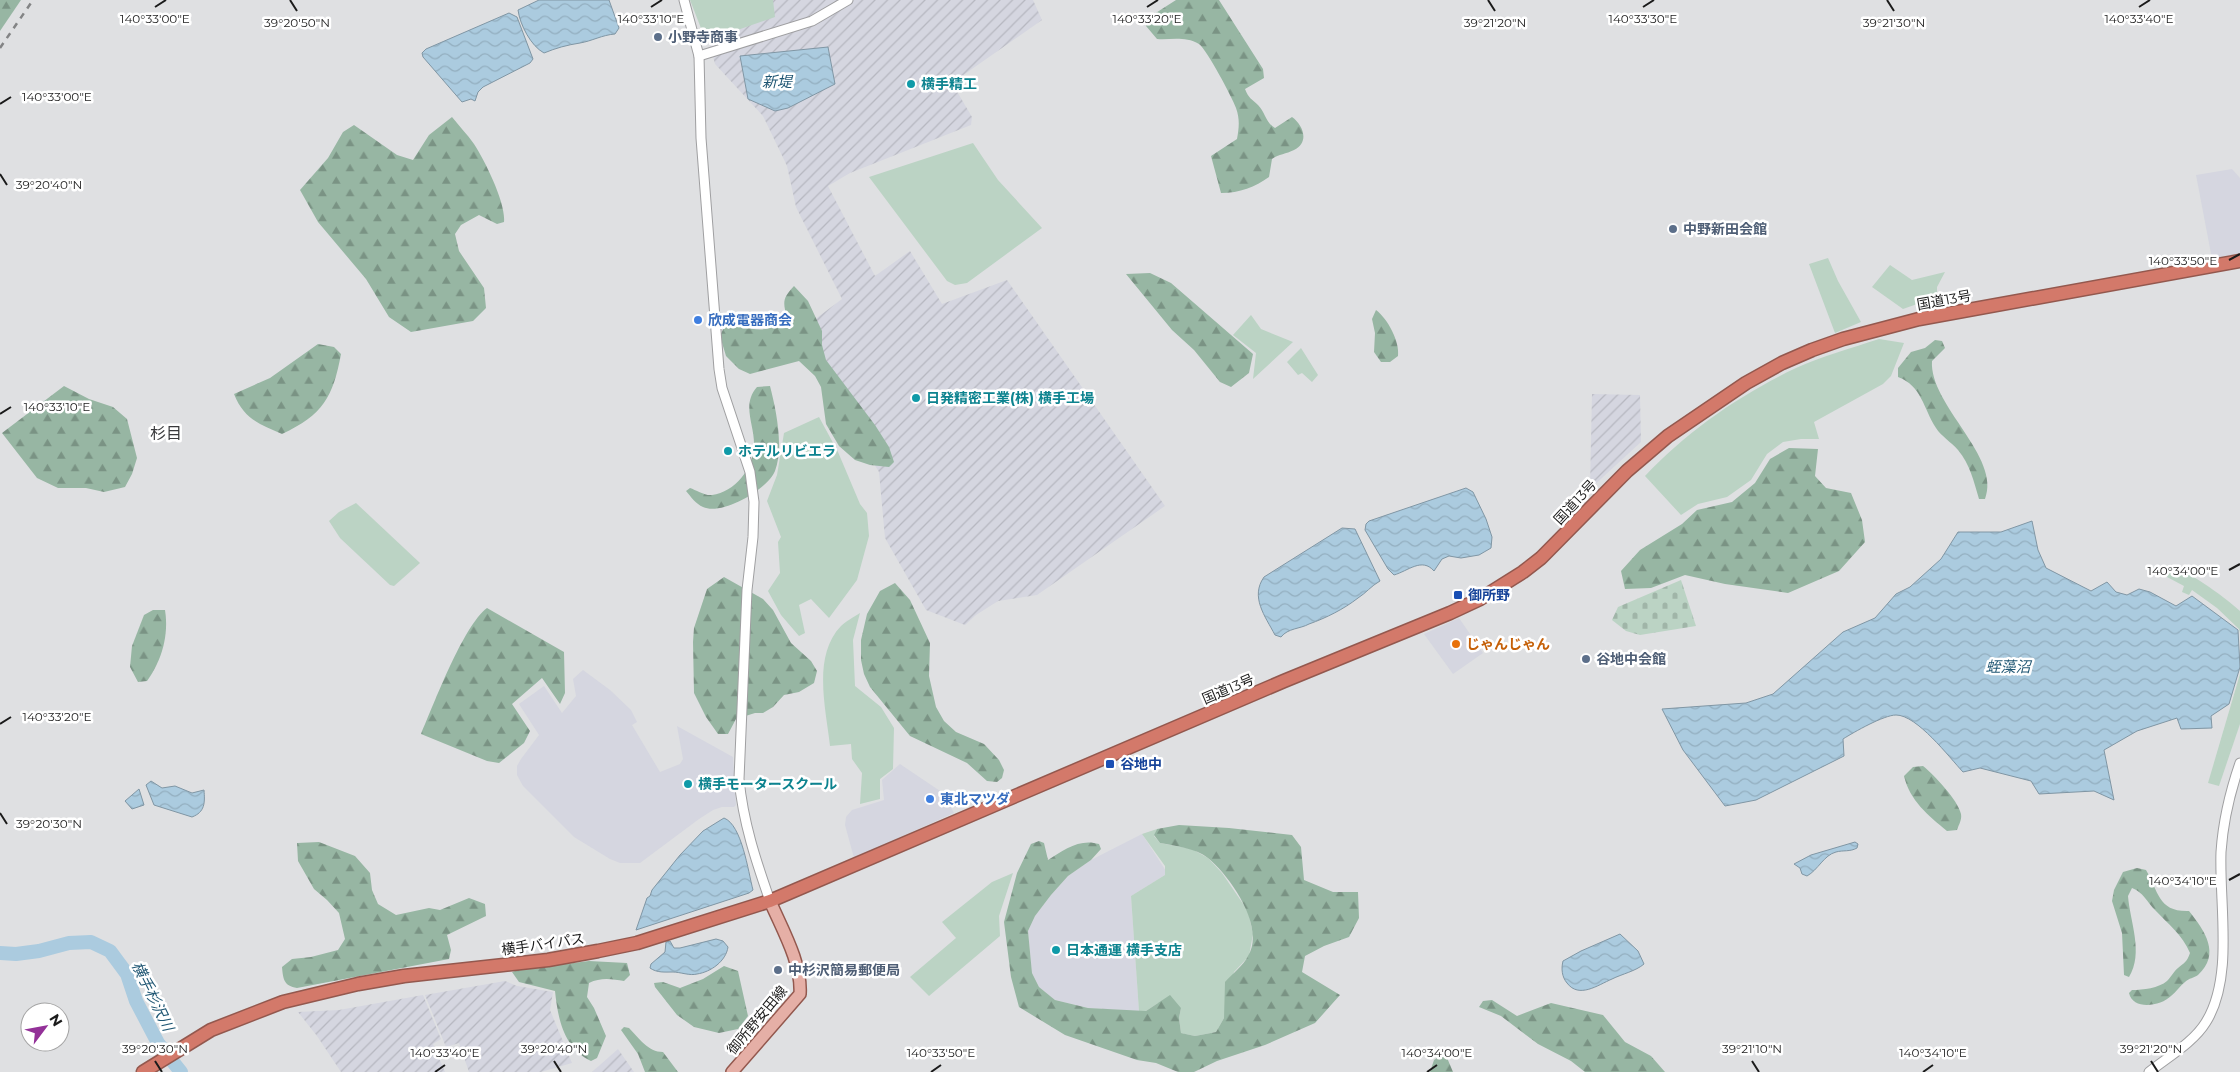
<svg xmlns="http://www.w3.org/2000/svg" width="2240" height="1072" viewBox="0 0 2240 1072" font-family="Montserrat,'Noto Sans JP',sans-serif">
	<defs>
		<pattern id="industrial-furrows" width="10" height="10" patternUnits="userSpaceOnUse" patternTransform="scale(1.25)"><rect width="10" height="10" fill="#d5d6e0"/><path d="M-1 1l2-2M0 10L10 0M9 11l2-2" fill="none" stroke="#b6b7c0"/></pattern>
		<pattern id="forest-firs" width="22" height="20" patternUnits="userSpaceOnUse" patternTransform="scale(1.25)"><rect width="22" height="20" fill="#97b6a3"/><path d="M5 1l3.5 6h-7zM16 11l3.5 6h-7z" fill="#7a9384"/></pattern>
		<pattern id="cemetery-stones" width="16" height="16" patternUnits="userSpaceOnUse" patternTransform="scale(1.25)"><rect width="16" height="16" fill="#bbd3c4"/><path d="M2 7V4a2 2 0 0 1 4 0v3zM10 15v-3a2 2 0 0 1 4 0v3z" fill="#a0b5a8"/></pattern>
		<pattern id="water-waves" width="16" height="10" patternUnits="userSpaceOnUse" patternTransform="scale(1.25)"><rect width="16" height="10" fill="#abcbdf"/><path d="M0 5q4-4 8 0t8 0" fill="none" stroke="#93aebf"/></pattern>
	</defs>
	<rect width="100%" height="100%" fill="#dfe0e2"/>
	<!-- built -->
	<g fill="#d5d6e0">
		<polygon points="2232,169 2240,178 2240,253 2212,259 2196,175"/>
		<polygon points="1459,618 1483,653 1453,674 1424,634"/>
		<polygon points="583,670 610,690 631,710 637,722 632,725 660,772 680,764 683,759 677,726 733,757 736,805 734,807 722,807 713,810 699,819 640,863 620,863 610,859 574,837 523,786 517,775 517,766 521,759 539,735 519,704 544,686 562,713 576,696 573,679"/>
		<polygon points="900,764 943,793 954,813 854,858 845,825 846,817 852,810 884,800 882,780"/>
		<polygon points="1142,834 1166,871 1165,875 1131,896 1139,1011 1088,1008 1055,1000 1039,987 1032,973 1028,931 1035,916 1051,895 1068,876 1091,860"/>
	</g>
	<!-- industrial -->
	<g fill="url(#industrial-furrows)">
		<polygon points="698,0 1033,0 1042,20 952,83 972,117 971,125 850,173 828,186 875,276 910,251 942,304 1007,280 1165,506 1037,595 998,601 976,615 965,625 926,610 885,538 879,472 823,381 798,332 842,299 796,207 787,166 763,116 715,64"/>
		<polygon points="1592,394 1640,395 1641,442 1590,489"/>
		<polygon points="505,981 517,986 553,992 550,1010 572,1063 541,1072 469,1072 459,1043 446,1047 425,995"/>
		<polygon points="423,995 441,1039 433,1044 445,1072 341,1072 317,1036 298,1012 339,1010"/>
		<polygon points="618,1049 634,1072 592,1072"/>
	</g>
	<!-- green -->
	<g fill="#bbd3c4">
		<polygon points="690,0 773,0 775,17 706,41"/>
		<polygon points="973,143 998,180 1042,228 967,283 955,285 947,281 869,177"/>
		<polygon points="1828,258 1838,281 1861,322 1835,333 1809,264"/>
		<polygon points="1890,265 1912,280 1945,272 1937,287 1937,297 1903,309 1872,287"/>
		<polygon points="1251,315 1261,329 1293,342 1253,379 1256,353 1233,335"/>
		<path d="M1879,339L1904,343L1891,376L1883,384L1814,422L1819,439H1801L1783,442L1767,454L1751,480L1727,497L1698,504L1681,515L1645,476C1687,431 1741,394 1796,368C1822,356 1852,348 1879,339Z"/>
		<polygon points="1301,348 1318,375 1312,382 1302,373 1298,375 1287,362"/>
		<polygon points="819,417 838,452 860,504 867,513 869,536 857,580 829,618 811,599 799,605 805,633 799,636 781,615 768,591 780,573 778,542 781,537 767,501 777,475 784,433"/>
		<polygon points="356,503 420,563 394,586 390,585 340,538 329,521 339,512"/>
		<path d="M2164,565C2185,567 2223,596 2240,611V633L2239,629L2217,608L2192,590L2189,595L2182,592L2184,586L2150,568Z"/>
		<path d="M860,613L853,640L855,686L881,707L894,728L893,769L880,779V799L860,804L862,773L852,759L851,744L830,746C826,709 812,656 841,626C846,621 854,617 860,613Z"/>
		<polygon points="2240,674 2240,724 2219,786 2208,783"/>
		<polygon points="1157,829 1154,836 1160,843 1192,849 1208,858 1222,873 1248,911 1253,934 1249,956 1234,972 1224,1018 1216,1032 1195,1036 1181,1033 1179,1018 1181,1008 1158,1003 1146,1011 1139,1011 1131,896 1165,875 1165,866 1142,834"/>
		<polygon points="1013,873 999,916 1000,936 929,996 910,977 956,938 942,922 992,882"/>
	</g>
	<!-- forest -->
	<g fill="url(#forest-firs)">
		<polygon points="0,0 21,0 0,31"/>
		<path d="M1176,0H1219L1263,69L1264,78L1245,89C1249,99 1251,98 1258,105C1265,112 1266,123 1275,128L1292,117C1303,125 1310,142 1294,150C1286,154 1279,154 1272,159L1269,177C1255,187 1240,193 1221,193L1211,156L1237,139C1239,128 1240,119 1236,108C1232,97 1207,50 1199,44C1185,36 1171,40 1157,39L1146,26L1151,16Z"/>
		<path d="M452,117C459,126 467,134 474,144C485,161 506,203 504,222L497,224L479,215L461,225L455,234L459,251L484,288L486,308L473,321L411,332L389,317L366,279L318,222L300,190L328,158L343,132L354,125L397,155L413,160L429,135Z"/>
		<polygon points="1150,273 1171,283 1253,354 1249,373 1231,387 1220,382 1194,350 1172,330 1126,274"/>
		<path d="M794,286L808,301L822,331V345L826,360L875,425L889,447L894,462L889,467L870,465L855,460L839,446L826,424L821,387L815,376L799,361L750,374L739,369L726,356L720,336L725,325C750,327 767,337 787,318C783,302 782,299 794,286Z"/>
		<path d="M1376,310C1388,319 1400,342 1398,356L1390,362H1381L1374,352L1375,333L1372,319Z"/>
		<path d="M1935,340L1942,341L1945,348L1932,361C1929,405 2002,457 1985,499H1979C1974,482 1970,464 1958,450C1951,442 1941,436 1936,428C1923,408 1922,386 1898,377V368L1911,352L1925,348Z"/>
		<path d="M318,344L334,347L341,354C333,397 323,415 282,434C259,424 244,419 234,394L270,378Z"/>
		<polygon points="64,386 89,399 113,407 127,419 137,458 132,474 125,487 104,492 86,488 58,488 37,478 2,433"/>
		<path d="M770,386C776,409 784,448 775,471C768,489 722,516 703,507C696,504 691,497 686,491L690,488C696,490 705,496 712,495C735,492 753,469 754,446C755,425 741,405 757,387Z"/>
		<polygon points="1789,448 1818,449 1815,476 1826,488 1851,493 1862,520 1865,542 1839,571 1788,593 1725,584 1685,575 1651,588 1625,589 1621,571 1640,550 1682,524 1697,510 1732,502 1755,483 1770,459"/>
		<polygon points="724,577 763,599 773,610 791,643 811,661 817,671 814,683 799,692 784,695 773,707 763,713 755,713 736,719 728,734 718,734 706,717 694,693 693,642 694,628 707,589"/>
		<polygon points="895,583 910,600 930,643 929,676 936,707 944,721 956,732 984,744 999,760 1004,770 1002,778 997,782 987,781 967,763 910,736 870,687 864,674 861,660 861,640 867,614 880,591"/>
		<path d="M487,608L564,652L565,693L560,704L542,678L512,704L530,731L524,743L499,763L487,761L421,734C434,704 463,626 487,608Z"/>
		<path d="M153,610H165C169,635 162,660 147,681L138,682L130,667L132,646L144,615Z"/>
		<path d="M1923,766C1934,775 1958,800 1961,814C1962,820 1959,824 1957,830L1947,831C1928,815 1910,801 1904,776L1913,767Z"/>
		<path d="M1179,825L1229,828L1292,835L1301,847L1304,880L1333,892H1358L1359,918L1349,937L1324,946L1305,956L1302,972L1340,995L1315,1023L1265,1045L1217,1061L1194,1072H1178L1156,1063L1137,1060L1065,1035L1019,1007L1011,977L1004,922L1017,873L1031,844L1039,841L1044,843L1048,860C1063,850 1080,838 1099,844L1101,849L1091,860L1068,876L1051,895L1035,916L1028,931L1032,973L1039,987L1055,1000L1088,1008L1146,1011L1170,995L1181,1008L1179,1018L1181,1033L1195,1036L1216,1032L1224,1018L1225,982C1232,974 1243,966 1248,956C1266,927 1230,876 1208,858C1195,848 1176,846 1160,843L1154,835L1157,829Z"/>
		<path d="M319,842L355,856L370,873L372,890L378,904L396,915L429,908L440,910L469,898L485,904L486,916L447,935L451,950L449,959L297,988C284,986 283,979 282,967L292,959L311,957L338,950L345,939L339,913L327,900L314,889L298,861L297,843Z"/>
		<path d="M2137,868L2146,870C2159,892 2158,912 2189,911C2205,931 2221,954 2198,975C2194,978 2189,978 2185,982C2180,986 2176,992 2171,996C2161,1006 2133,1011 2129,993L2132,990C2143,990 2159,988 2167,981C2171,977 2174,971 2178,968C2184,963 2187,962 2190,953C2182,934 2168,924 2155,910C2147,902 2143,892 2132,888L2128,896C2130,922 2144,953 2129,977L2124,975L2122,933L2112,901L2114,890L2123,872Z"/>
		<path d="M589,961L627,963L630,975L624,981C612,979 601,977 589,983L587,997L594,1008L606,1036L597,1058L591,1061C564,1048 558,1020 555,991L519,982L512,972L518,970Z"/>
		<polygon points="724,966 738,971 748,1016 738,1029 719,1033 694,1027 677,1015 655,987 654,983 663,982 680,988 703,979"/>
		<polygon points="1492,1000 1517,1016 1551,1003 1603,1015 1625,1042 1651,1056 1665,1072 1585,1072 1571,1061 1538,1044 1501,1016 1479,1007 1483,1001"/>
		<path d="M624,1027L629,1028C639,1038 648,1052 663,1052L678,1072H645L638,1054L621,1030Z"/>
		<polygon points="1445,1053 1453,1072 1430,1072 1434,1060"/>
	</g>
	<!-- cemetery -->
	<polygon fill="url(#cemetery-stones)" points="1681,580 1696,626 1640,635 1626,631 1612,620 1618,607"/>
	<!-- water -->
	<g fill="url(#water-waves)" stroke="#8096a4">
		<path d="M539,0H609L619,28L615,34C602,35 592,41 580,43C567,45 556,48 544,53C531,46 520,25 518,10Z"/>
		<polygon points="509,13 517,17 533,59 530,63 483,87 478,92 475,101 471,99 462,102 423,57 422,53 426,49"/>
		<polygon points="828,47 835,84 788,108 775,111 748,99 740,56"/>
		<path d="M1466,488L1473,492L1486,519L1492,537L1491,548L1479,555L1461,558L1449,556L1442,559L1434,571C1422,557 1408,571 1394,575L1388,569L1365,530L1366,524L1369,521Z"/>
		<path d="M2032,521L2038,550L2046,568L2091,591L2107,582L2116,592L2127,595L2139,589L2150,592L2176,606L2192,596L2238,630L2240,667L2229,704L2211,716L2212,728L2181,729L2177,718L2137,731L2104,750L2114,800L2094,791L2039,794L2031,781L1980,768L1963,772C1949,757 1917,715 1896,715C1884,715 1854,732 1843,739L1844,756L1756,800L1725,806L1683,750L1662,709L1746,703L1773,694L1843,632L1875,618L1896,594L1910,587L1941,559L1958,532H2001Z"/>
		<path d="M1342,528L1355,529L1380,581C1371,586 1366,593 1358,598C1344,609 1326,618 1309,624C1300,629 1288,628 1281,637L1275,635C1265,616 1250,597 1264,577Z"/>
		<path d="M151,781L162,788L175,786L192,793L204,790C205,803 205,812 192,817L154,805L146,785Z"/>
		<polygon points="139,789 144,805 132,809 125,801"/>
		<path d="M724,818C742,825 748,871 753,890L749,893L636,930L647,898L650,896L652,890L680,855L703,831Z"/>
		<path d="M1855,842L1858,844L1857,848C1850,852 1843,850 1836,852C1824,855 1818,870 1807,876L1802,874L1800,868L1794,864L1811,855Z"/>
		<path d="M1620,934L1638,951L1644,964C1636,971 1622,974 1612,979C1598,985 1579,999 1567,983C1562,977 1561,969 1563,961L1581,951Z"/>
		<path d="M716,939L723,941L728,947C726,961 711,972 697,974C690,976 680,972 673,972C665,972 657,973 650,968L651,964L665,952L666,942L670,941L674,948H680Z"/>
	</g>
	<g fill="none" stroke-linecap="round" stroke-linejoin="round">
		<!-- river -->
		<polyline stroke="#abcbdf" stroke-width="14" points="0,953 16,954 39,951 69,943 91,942 110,951 127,974 136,1001 158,1043 181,1072"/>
		<!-- minor casing -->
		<g stroke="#9f9fa1" stroke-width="11">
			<g id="minor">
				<path d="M684,0L699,56L701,138L719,369L722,388L750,472L754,502L753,537L747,590L739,779C743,822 756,861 770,901"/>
				<polyline points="699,56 812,21 848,0"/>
				<path d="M2149,1072C2168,1057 2194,1042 2206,1022C2234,977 2219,904 2221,852C2223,822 2230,792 2240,763"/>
			</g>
		</g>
		<!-- major casing -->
		<g stroke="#93584e" stroke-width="14">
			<path id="major" d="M732,1072L800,994C802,963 782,929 770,901"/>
		</g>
		<!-- highway casing -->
		<g stroke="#93584e" stroke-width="15">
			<polyline id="highway" points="143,1072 211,1030 283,1002 358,984 404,976 548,960 598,951 637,943 770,901 1284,681 1450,613 1480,599 1523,572 1541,558 1627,471 1668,436 1746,383 1782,363 1812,350 1843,339 1919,319 2240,261"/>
		</g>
		<!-- minor -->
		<use href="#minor" stroke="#fff" stroke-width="9"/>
		<!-- major -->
		<use href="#major" stroke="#e5afa6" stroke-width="11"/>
		<!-- highway -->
		<use href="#highway" stroke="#d3796a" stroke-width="12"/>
		<!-- rail -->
		<polyline stroke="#838485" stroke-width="2.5" stroke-dasharray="6 6" stroke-linecap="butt" points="0,48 33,0"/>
	</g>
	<!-- ticks -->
	<path fill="none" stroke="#1b1b1b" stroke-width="2" d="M290,0L297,11M1488,0L1495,11M1887,0L1894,11M155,7L166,0M651,7L662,0M1147,7L1158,0M1643,7L1654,0M2139,7L2150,0M0,104L11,97M0,174L7,185M2229,260L2240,254M0,414L11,407M2229,570L2240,564M0,724L11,717M0,813L7,824M2229,880L2240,874M155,1061L162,1072M554,1061L561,1072M1752,1061L1759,1072M2151,1061L2158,1072M435,1072L445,1065M931,1072L941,1065M1427,1072L1437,1065M1923,1072L1933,1065"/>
	<!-- markers -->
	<g fill="#5c6f8a" stroke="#fff" stroke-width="2">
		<circle cx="658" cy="37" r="5"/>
		<circle cx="1673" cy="229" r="5"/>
		<circle cx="1586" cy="659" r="5"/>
		<circle cx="778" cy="970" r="5"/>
	</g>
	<g fill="#0f9aa8" stroke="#fff" stroke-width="2">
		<circle cx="911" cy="84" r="5"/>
		<circle cx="916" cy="398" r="5"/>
		<circle cx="728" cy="451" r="5"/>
		<circle cx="688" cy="784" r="5"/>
		<circle cx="1056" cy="950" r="5"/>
	</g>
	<g fill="#3f7fe0" stroke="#fff" stroke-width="2">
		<circle cx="698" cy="320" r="5"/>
		<circle cx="930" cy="799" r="5"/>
	</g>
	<g fill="#1a4fb4" stroke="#fff" stroke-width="2">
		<rect x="1453" y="590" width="10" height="10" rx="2.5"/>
		<rect x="1105" y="759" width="10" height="10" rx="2.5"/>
	</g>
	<circle fill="#e8710a" stroke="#fff" stroke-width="2" cx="1456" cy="644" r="5"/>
	<g text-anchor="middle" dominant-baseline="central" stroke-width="5" stroke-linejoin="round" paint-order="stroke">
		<!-- service labels -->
		<g font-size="14" font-weight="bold" fill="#4e5e75" stroke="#fff" text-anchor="start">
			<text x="668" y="37">小野寺商事</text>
			<text x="1683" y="229">中野新田会館</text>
			<text x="1596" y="659">谷地中会館</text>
			<text x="788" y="970">中杉沢簡易郵便局</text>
		</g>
		<!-- culture labels -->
		<g font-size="14" font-weight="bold" fill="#0d838f" stroke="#fff" text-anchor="start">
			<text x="921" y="84">横手精工</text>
			<text x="926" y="398">日発精密工業(株) 横手工場</text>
			<text x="738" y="451">ホテルリビエラ</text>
			<text x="698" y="784">横手モータースクール</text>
			<text x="1066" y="950">日本通運 横手支店</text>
		</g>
		<!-- street labels -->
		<g font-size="14" fill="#1b1b1b" stroke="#fff">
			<text transform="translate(1944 300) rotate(-10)">国道13号</text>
			<text transform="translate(1575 502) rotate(-47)">国道13号</text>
			<text transform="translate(1228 689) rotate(-23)">国道13号</text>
			<text transform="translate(543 944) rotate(-8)">横手バイパス</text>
			<text transform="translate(757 1020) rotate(-50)">御所野安田線</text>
		</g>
		<!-- shop labels -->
		<g font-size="14" font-weight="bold" fill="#366cbe" stroke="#fff" text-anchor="start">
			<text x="708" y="320">欣成電器商会</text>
			<text x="940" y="799">東北マツダ</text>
		</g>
		<!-- transit labels -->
		<g font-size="14" font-weight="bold" fill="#164399" stroke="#fff" text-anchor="start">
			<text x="1468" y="595">御所野</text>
			<text x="1120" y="764">谷地中</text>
		</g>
		<!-- food labels -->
		<g font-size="14" font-weight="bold" fill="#c56008" stroke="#fff" text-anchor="start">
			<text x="1466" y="644">じゃんじゃん</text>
		</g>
		<!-- water labels -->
		<g font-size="15" font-style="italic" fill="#1f5673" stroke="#fff">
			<text x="777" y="81">新堤</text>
			<text x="2008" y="666">蛭藻沼</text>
			<text transform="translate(153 996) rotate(64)">横手杉沢川</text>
		</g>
		<!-- quarter labels -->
		<g font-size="16" fill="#393a3c" stroke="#fff">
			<text x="166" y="433">杉目</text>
		</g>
	</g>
	<g font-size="12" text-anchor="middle" fill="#1b1b1b" stroke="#fff" stroke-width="5" stroke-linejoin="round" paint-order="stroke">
		<text x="155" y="23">140°33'00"E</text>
		<text x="1147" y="23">140°33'20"E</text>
		<text x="1643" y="23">140°33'30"E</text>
		<text x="2139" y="23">140°33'40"E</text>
		<text x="651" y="23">140°33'10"E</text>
		<text x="297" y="27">39°20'50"N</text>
		<text x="1495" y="27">39°21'20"N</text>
		<text x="1894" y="27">39°21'30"N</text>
		<text x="57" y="101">140°33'00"E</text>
		<text x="49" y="189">39°20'40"N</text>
		<text x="2183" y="265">140°33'50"E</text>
		<text x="57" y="411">140°33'10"E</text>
		<text x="2183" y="575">140°34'00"E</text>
		<text x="57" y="721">140°33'20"E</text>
		<text x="49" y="828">39°20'30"N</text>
		<text x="2183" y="885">140°34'10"E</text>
		<text x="155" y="1053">39°20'30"N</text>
		<text x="554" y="1053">39°20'40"N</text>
		<text x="1752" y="1053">39°21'10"N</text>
		<text x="2151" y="1053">39°21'20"N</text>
		<text x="445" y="1057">140°33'40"E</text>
		<text x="941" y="1057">140°33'50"E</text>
		<text x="1437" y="1057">140°34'00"E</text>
		<text x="1933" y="1057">140°34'10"E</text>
	</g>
	<!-- north arrow -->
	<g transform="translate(45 1027) rotate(58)"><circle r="24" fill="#ffffff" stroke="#a4a4a4"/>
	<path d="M0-4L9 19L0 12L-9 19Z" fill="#933198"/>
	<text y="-8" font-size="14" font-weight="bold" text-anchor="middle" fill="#1b1b1b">N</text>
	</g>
</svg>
